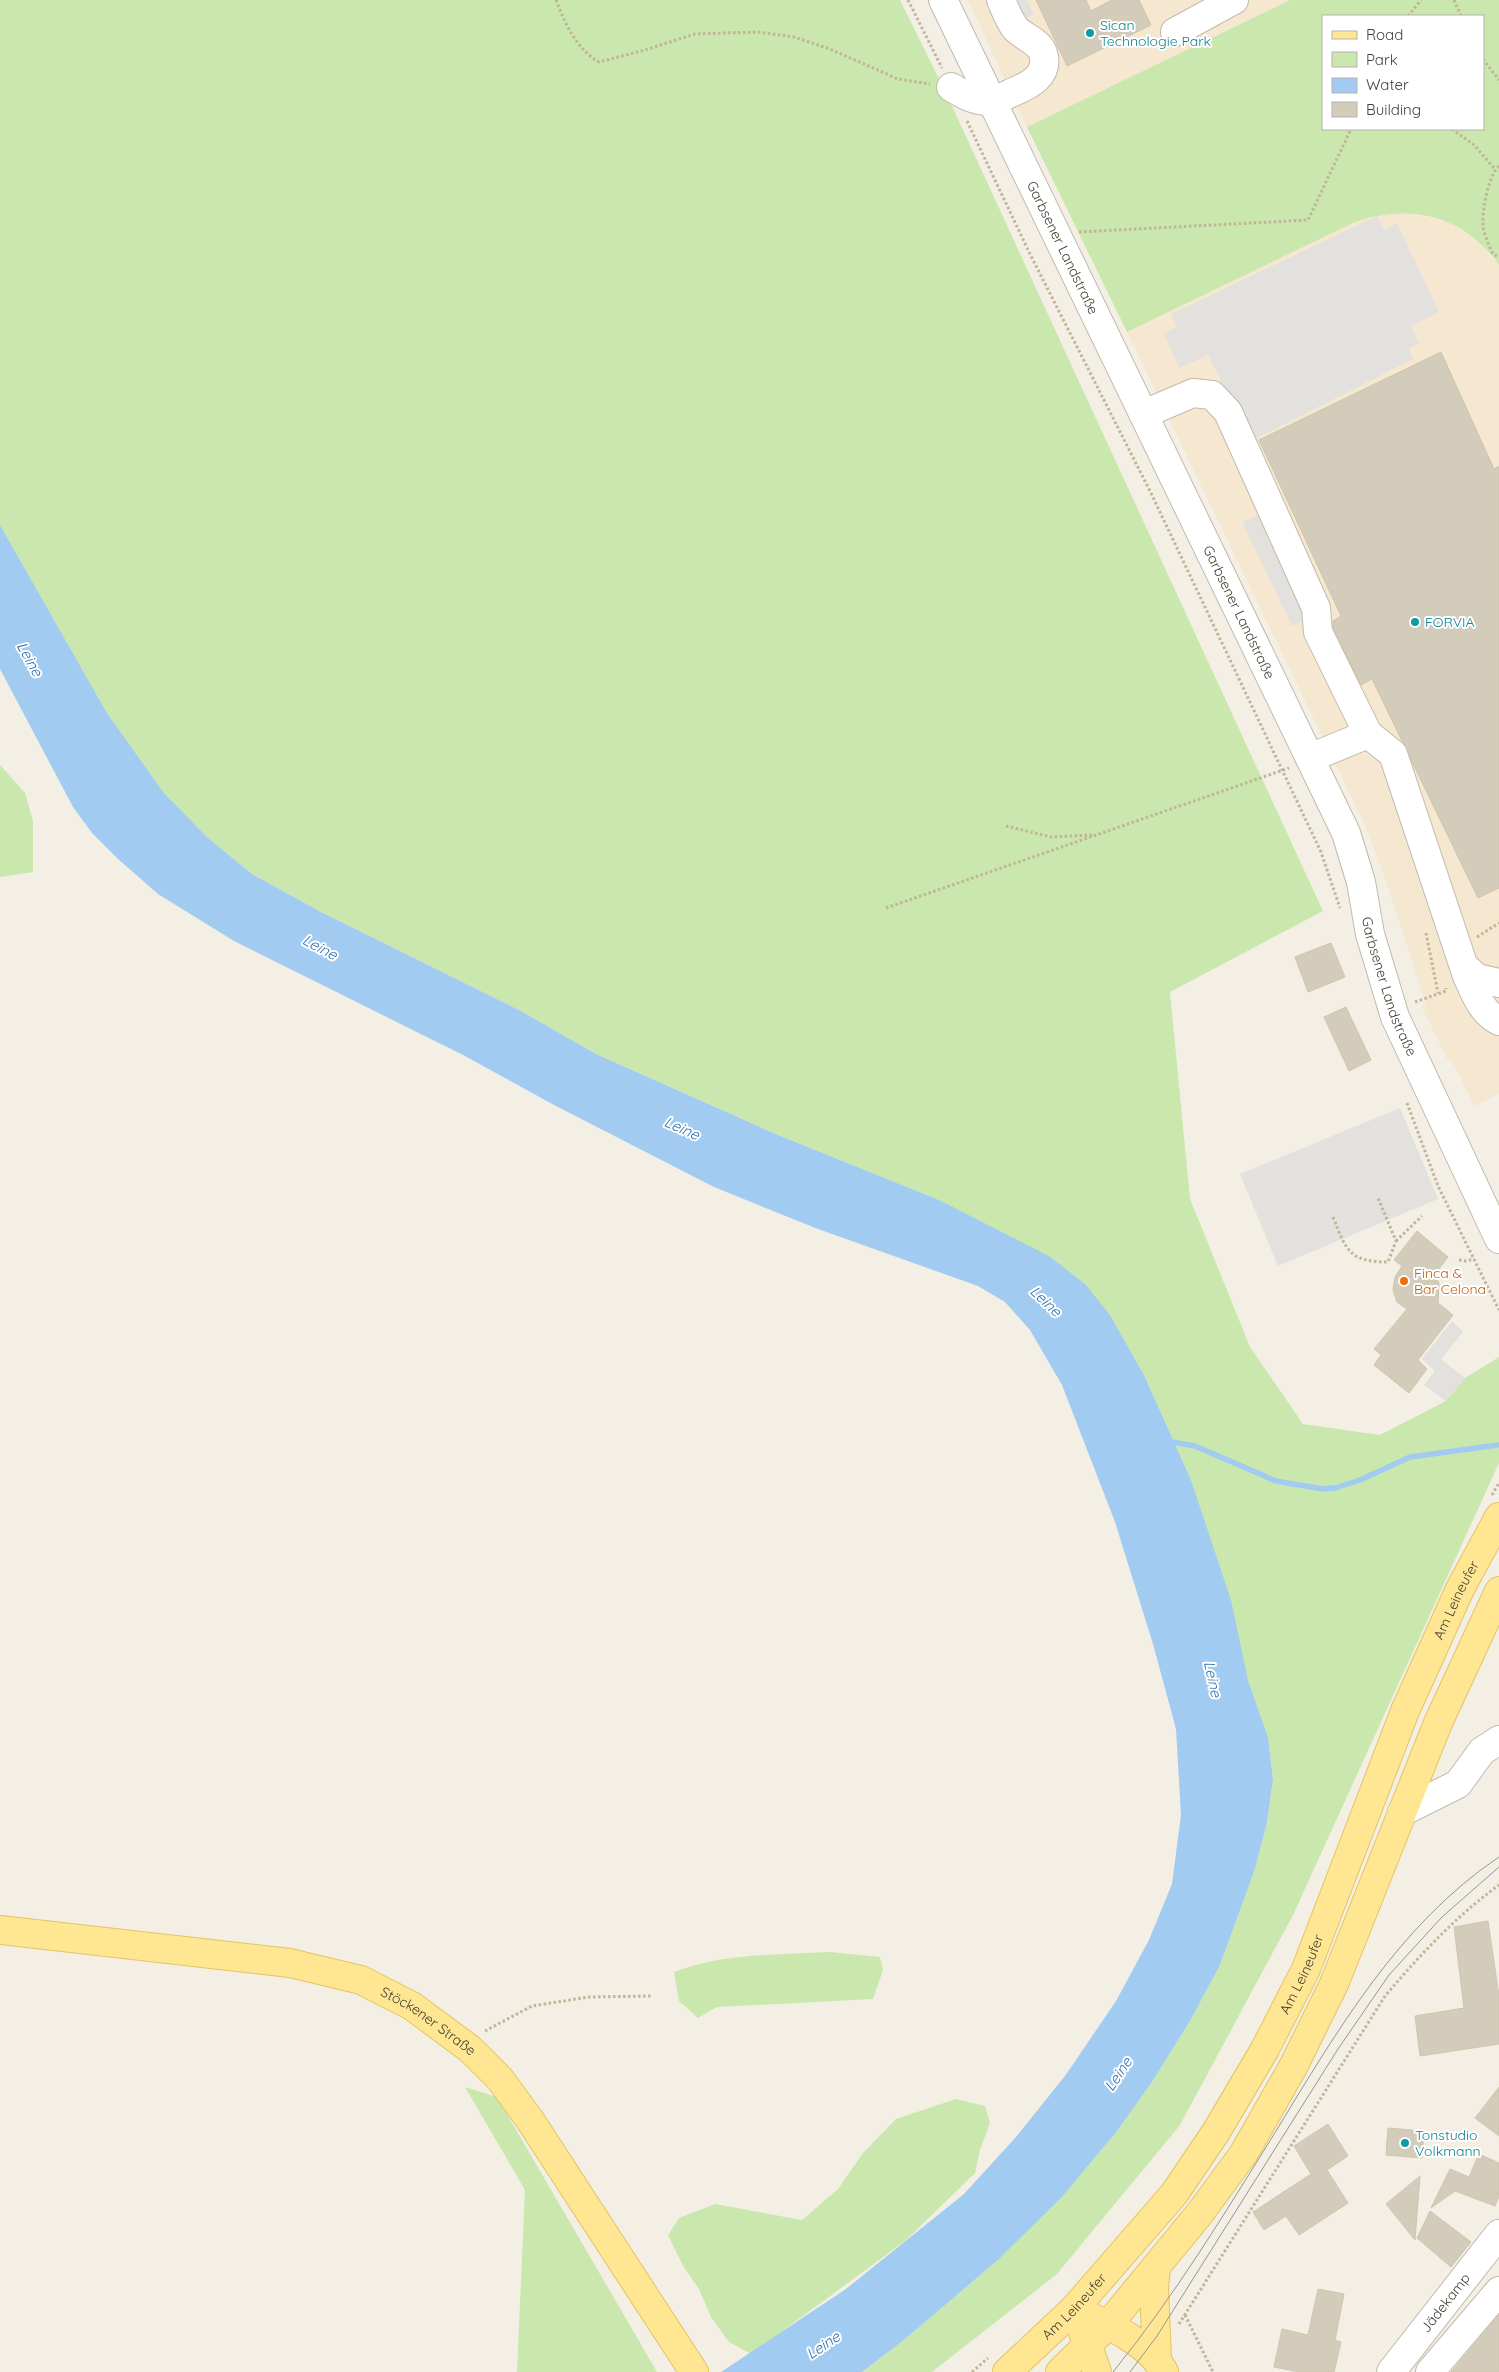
<svg xmlns="http://www.w3.org/2000/svg" width="1499" height="2372" viewBox="0 0 1499 2372" font-family="Quicksand,sans-serif">
	<rect width="100%" height="100%" fill="#f3efe5"/>
	<!-- commercial -->
	<g fill="#f5e7d0">
		<polygon points="968,0 1290,0 1027,127"/>
		<polygon points="1400,213 1428,216 1454,225 1476,239 1499,265 1499,1094 1474,1106 1451,1058 1447,1059 1422,1007 1426,1005 1389,889 1365,825 1127,332 1355,222 1380,215"/>
	</g>
	<!-- green -->
	<g fill="#cae7ad" fill-rule="evenodd">
		<polygon points="0,0 900,0 945,91 1323,911 1170,992 1190,1199 1250,1347 1303,1424 1380,1435 1446,1401 1465,1378 1499,1357 1499,1463 1293,1915 1180,2125 1057,2274 932,2372 862,2372 904,2340 999,2259 1062,2197 1117,2131 1152,2082 1190,2021 1220,1965 1255,1869 1267,1822 1273,1779 1268,1737 1248,1680 1191,1480 1144,1375 1110,1315 939,1200 778,1135 596,1054 519,1010 321,912 252,874 207,837 164,793 107,713 0,525"/>
		<path d="M1290,0H1499V265C1464,215 1410,203 1355,222L1127,332L1027,127ZM1323,16H1483V129H1323Z"/>
		<polygon points="0,765 25,793 33,821 33,872 0,877"/>
		<path d="M830,1952L880,1957L883,1970L873,1999L717,2007L698,2018L679,2001L674,1972C724,1953 778,1955 830,1952Z"/>
		<polygon points="465,2087 497,2097 657,2372 517,2372 525,2190"/>
		<polygon points="956,2099 985,2106 990,2123 980,2150 975,2173 905,2241 751,2354 729,2342 711,2317 699,2289 683,2266 668,2235 679,2218 715,2204 802,2220 838,2189 863,2153 896,2119"/>
	</g>
	<!-- parking -->
	<g fill="#e3e1dd">
		<polygon points="1013,0 1027,0 1034,14 1003,30"/>
		<polygon points="1377,216 1384,230 1397,223 1439,312 1411,326 1419,343 1409,349 1413,359 1251,441 1208,355 1179,368 1164,334 1177,327 1171,314"/>
		<polygon points="1262,513 1311,617 1292,626 1242,522"/>
		<polygon points="1400,1108 1438,1199 1278,1266 1240,1174"/>
		<polygon points="1452,1321 1463,1332 1441,1359 1465,1378 1446,1401 1424,1385 1435,1371 1422,1359"/>
	</g>
	<!-- water -->
	<polygon fill="#a1cbf0" points="0,525 107,713 164,793 207,837 252,874 321,912 519,1010 596,1054 778,1135 939,1200 1049,1256 1085,1284 1110,1315 1144,1375 1191,1480 1231,1600 1248,1680 1268,1737 1273,1779 1267,1822 1255,1869 1220,1965 1190,2021 1152,2082 1117,2131 1062,2197 999,2259 904,2340 862,2372 721,2372 846,2289 964,2194 1016,2137 1065,2076 1116,2001 1149,1940 1172,1884 1181,1815 1176,1729 1153,1644 1115,1522 1062,1385 1030,1330 1005,1302 978,1286 818,1229 714,1187 556,1106 463,1055 234,941 158,894 117,858 92,833 73,807 0,669"/>
	<g fill="none" stroke-linecap="round" stroke-linejoin="round">
		<!-- stream -->
		<polyline stroke="#a1cbf0" stroke-width="5.5" points="1166,1441 1195,1446 1276,1481 1323,1489 1335,1488 1360,1480 1410,1457 1498,1445"/>
	</g>
	<!-- building -->
	<g fill="#d4ccba" stroke="#cfc4ae">
		<polygon points="1036,0 1086,0 1091,11 1112,0 1139,0 1151,25 1067,66"/>
		<polygon points="1441,352 1494,469 1499,466 1499,888 1478,898 1372,679 1361,685 1333,628 1333,621 1341,616 1259,440"/>
		<polygon points="1331,943 1345,977 1308,992 1295,957"/>
		<polygon points="1346,1007 1371,1060 1349,1071 1324,1017"/>
		<polygon points="1417,1231 1448,1257 1435,1274 1439,1283 1438,1303 1453,1315 1418,1360 1427,1369 1409,1393 1374,1365 1381,1355 1374,1349 1407,1309 1397,1302 1393,1290 1395,1277 1402,1266 1394,1260"/>
		<polygon points="1488,1921 1499,1996 1499,2044 1420,2056 1415,2016 1464,2008 1454,1927"/>
		<polygon points="1499,2087 1499,2136 1475,2118"/>
		<polygon points="1328,2124 1348,2156 1327,2170 1348,2203 1299,2235 1286,2216 1264,2230 1253,2212 1311,2174 1294,2146"/>
		<polygon points="1388,2128 1424,2131 1422,2158 1386,2155"/>
		<polygon points="1479,2154 1499,2163 1499,2196 1495,2206 1455,2191 1431,2208 1450,2169 1469,2177"/>
		<polygon points="1420,2176 1415,2240 1386,2204"/>
		<polygon points="1430,2211 1471,2242 1451,2267 1417,2238"/>
		<polygon points="1318,2289 1344,2294 1335,2340 1341,2342 1334,2372 1299,2372 1274,2367 1282,2329 1308,2335"/>
		<polygon points="1499,2315 1499,2372 1451,2372"/>
	</g>
	<g fill="none" stroke-linecap="round" stroke-linejoin="round">
		<!-- minor casing -->
		<g stroke="#c1baab" stroke-width="30">
			<g id="minor">
				<path id="s1" d="M943,0L1346,833L1361,882L1370,934L1395,1017L1499,1239"/>
				<polyline points="1175,32 1234,0"/>
				<path d="M951,87C964,95 974,101 990,101C997,101 1005,96 1011,93C1028,86 1050,76 1043,53C1039,41 1023,37 1015,28C1009,20 1005,9 1001,0"/>
				<polyline points="1144,414 1193,393 1212,395 1228,412 1316,608 1318,632 1368,734"/>
				<path d="M1310,758L1368,734L1393,754L1467,976C1475,993 1481,1012 1499,1021"/>
				<polyline points="1465,967 1477,978 1499,983"/>
				<polyline points="1402,1812 1458,1784 1482,1751 1499,1740"/>
				<path id="s2" d="M1391,2372L1499,2234"/>
				<polyline points="1430,2372 1499,2291"/>
			</g>
		</g>
		<!-- major casing -->
		<g stroke="#e4c462" stroke-width="30">
			<g id="major">
				<path id="s3" d="M0,1930L290,1963L361,1980L412,2006L470,2049L500,2079L530,2120L694,2372"/>
				<polyline points="1156,2267 1154,2288 1157,2359"/>
				<path d="M1091,2317C1117,2329 1151,2346 1164,2372"/>
				<polyline points="1083,2332 1097,2372"/>
				<path id="s4" d="M1007,2372L1074,2309L1174,2194L1216,2132L1265,2049L1306,1969L1405,1711L1460,1589L1499,1517"/>
				<polyline points="1060,2372 1108,2325 1200,2213 1244,2153 1293,2067 1334,1984 1438,1723 1499,1591"/>
			</g>
		</g>
		<!-- path -->
		<g stroke="#c0b499" stroke-width="3" stroke-dasharray="2.5 2.5" stroke-linecap="butt">
			<path d="M556,0C565,23 576,49 599,62L645,50L695,34L758,32L794,37L830,49L898,79L930,84"/>
			<polyline points="908,0 942,68"/>
			<polyline points="1454,0 1461,16"/>
			<polyline points="1408,16 1421,0"/>
			<polyline points="1483,59 1499,80"/>
			<polyline points="967,121 1030,254 1150,491 1321,852 1340,908"/>
			<polyline points="1452,129 1474,145 1495,169"/>
			<path d="M1499,166C1489,175 1482,209 1483,223C1483,233 1489,245 1493,254L1499,257"/>
			<polyline points="1079,232 1308,220 1351,129"/>
			<polyline points="1006,826 1051,837 1092,835"/>
			<polyline points="886,908 1289,768"/>
			<polyline points="1426,933 1438,993"/>
			<polyline points="1477,937 1499,923"/>
			<polyline points="1415,1002 1446,991 1446,988"/>
			<polyline points="1407,1103 1438,1186 1499,1310"/>
			<path d="M1333,1217C1346,1250 1349,1262 1388,1262L1396,1241L1378,1198"/>
			<polyline points="1396,1241 1422,1216"/>
			<polyline points="1459,1260 1466,1261 1474,1259"/>
			<polyline points="1492,1495 1499,1483"/>
			<polyline points="485,2031 532,2006 589,1997 652,1996"/>
			<polyline points="1185,2315 1213,2372"/>
			<path d="M1179,2324L1385,1996C1420,1955 1455,1917 1499,1885"/>
			<polyline points="972,2372 988,2358"/>
		</g>
		<!-- minor -->
		<use href="#minor" stroke="#fff" stroke-width="28"/>
		<!-- major -->
		<use href="#major" stroke="#fee692" stroke-width="28"/>
		<!-- tram -->
		<g stroke="#959595" stroke-width="1">
			<path d="M1113,2372C1174,2297 1225,2213 1276,2131C1337,2031 1399,1924 1499,1857"/>
			<polyline points="1130,2372 1157,2336 1338,2049 1389,1975 1442,1917 1499,1867"/>
		</g>
	</g>
	<!-- markers -->
	<g fill="#0f9aa8" stroke="#fff" stroke-width="2">
		<circle cx="1090" cy="33" r="5"/>
		<circle cx="1415" cy="622" r="5"/>
		<circle cx="1405" cy="2143" r="5"/>
	</g>
	<circle fill="#e8710a" stroke="#fff" stroke-width="2" cx="1404" cy="1281" r="5"/>
	<g text-anchor="middle" dominant-baseline="central" stroke-width="4" stroke-linejoin="round" paint-order="stroke">
		<!-- culture labels -->
		<g font-size="14" fill="#0d838f" stroke="#fff" text-anchor="start">
			<text x="1100" y="25">Sican<tspan x="1100" dy="16">Technologie Park</tspan></text>
			<text x="1425" y="622">FORVIA</text>
			<text x="1415" y="2135">Tonstudio<tspan x="1415" dy="16">Volkmann</tspan></text>
		</g>
		<!-- street labels -->
		<g font-size="14" fill="#454035" stroke="#fff">
			<text stroke="none"><textPath href="#s1" startOffset="275">Garbsener Landstraße</textPath></text>
			<text stroke="none"><textPath href="#s1" startOffset="680">Garbsener Landstraße</textPath></text>
			<text stroke="none"><textPath href="#s1" startOffset="1085">Garbsener Landstraße</textPath></text>
			<text stroke="none"><textPath href="#s4" startOffset="904">Am Leineufer</textPath></text>
			<text stroke="none"><textPath href="#s4" startOffset="499">Am Leineufer</textPath></text>
			<text stroke="none"><textPath href="#s3" startOffset="444">Stöckener Straße</textPath></text>
			<text stroke="none"><textPath href="#s2" startOffset="88">Jädekamp</textPath></text>
			<text stroke="none"><textPath href="#s4" startOffset="94">Am Leineufer</textPath></text>
		</g>
		<!-- food labels -->
		<g font-size="14" fill="#c56008" stroke="#fff" text-anchor="start">
			<text x="1414" y="1273">Finca &amp;<tspan x="1414" dy="16">Bar Celona</tspan></text>
		</g>
		<!-- water labels -->
		<g font-size="15" font-style="italic" fill="#2e72b1" stroke="#fff">
			<text transform="translate(30 659) rotate(61)">Leine</text>
			<text transform="translate(320 947) rotate(28)">Leine</text>
			<text transform="translate(682 1128) rotate(24)">Leine</text>
			<text transform="translate(1046 1301) rotate(44)">Leine</text>
			<text transform="translate(1213 1679) rotate(78)">Leine</text>
			<text transform="translate(1118 2074) rotate(-56)">Leine</text>
			<text transform="translate(823 2345) rotate(-34)">Leine</text>
		</g>
	</g>
	<!-- legend -->
	<rect x="1322" y="15" width="162" height="115" fill="#ffffff" stroke="#b5b3ae"/>
	<rect x="1332" y="31" width="25" height="8" fill="#fee692" stroke="#b5b3ae"/>
	<text x="1366" y="40" font-size="15" fill="#454035">Road</text>
	<rect x="1332" y="52" width="25" height="15" fill="#cae7ad" stroke="#b5b3ae"/>
	<text x="1366" y="65" font-size="15" fill="#454035">Park</text>
	<rect x="1332" y="78" width="25" height="15" fill="#a1cbf0" stroke="#b5b3ae"/>
	<text x="1366" y="90" font-size="15" fill="#454035">Water</text>
	<rect x="1332" y="102" width="25" height="15" fill="#d4ccba" stroke="#b5b3ae"/>
	<text x="1366" y="115" font-size="15" fill="#454035">Building</text>
</svg>
